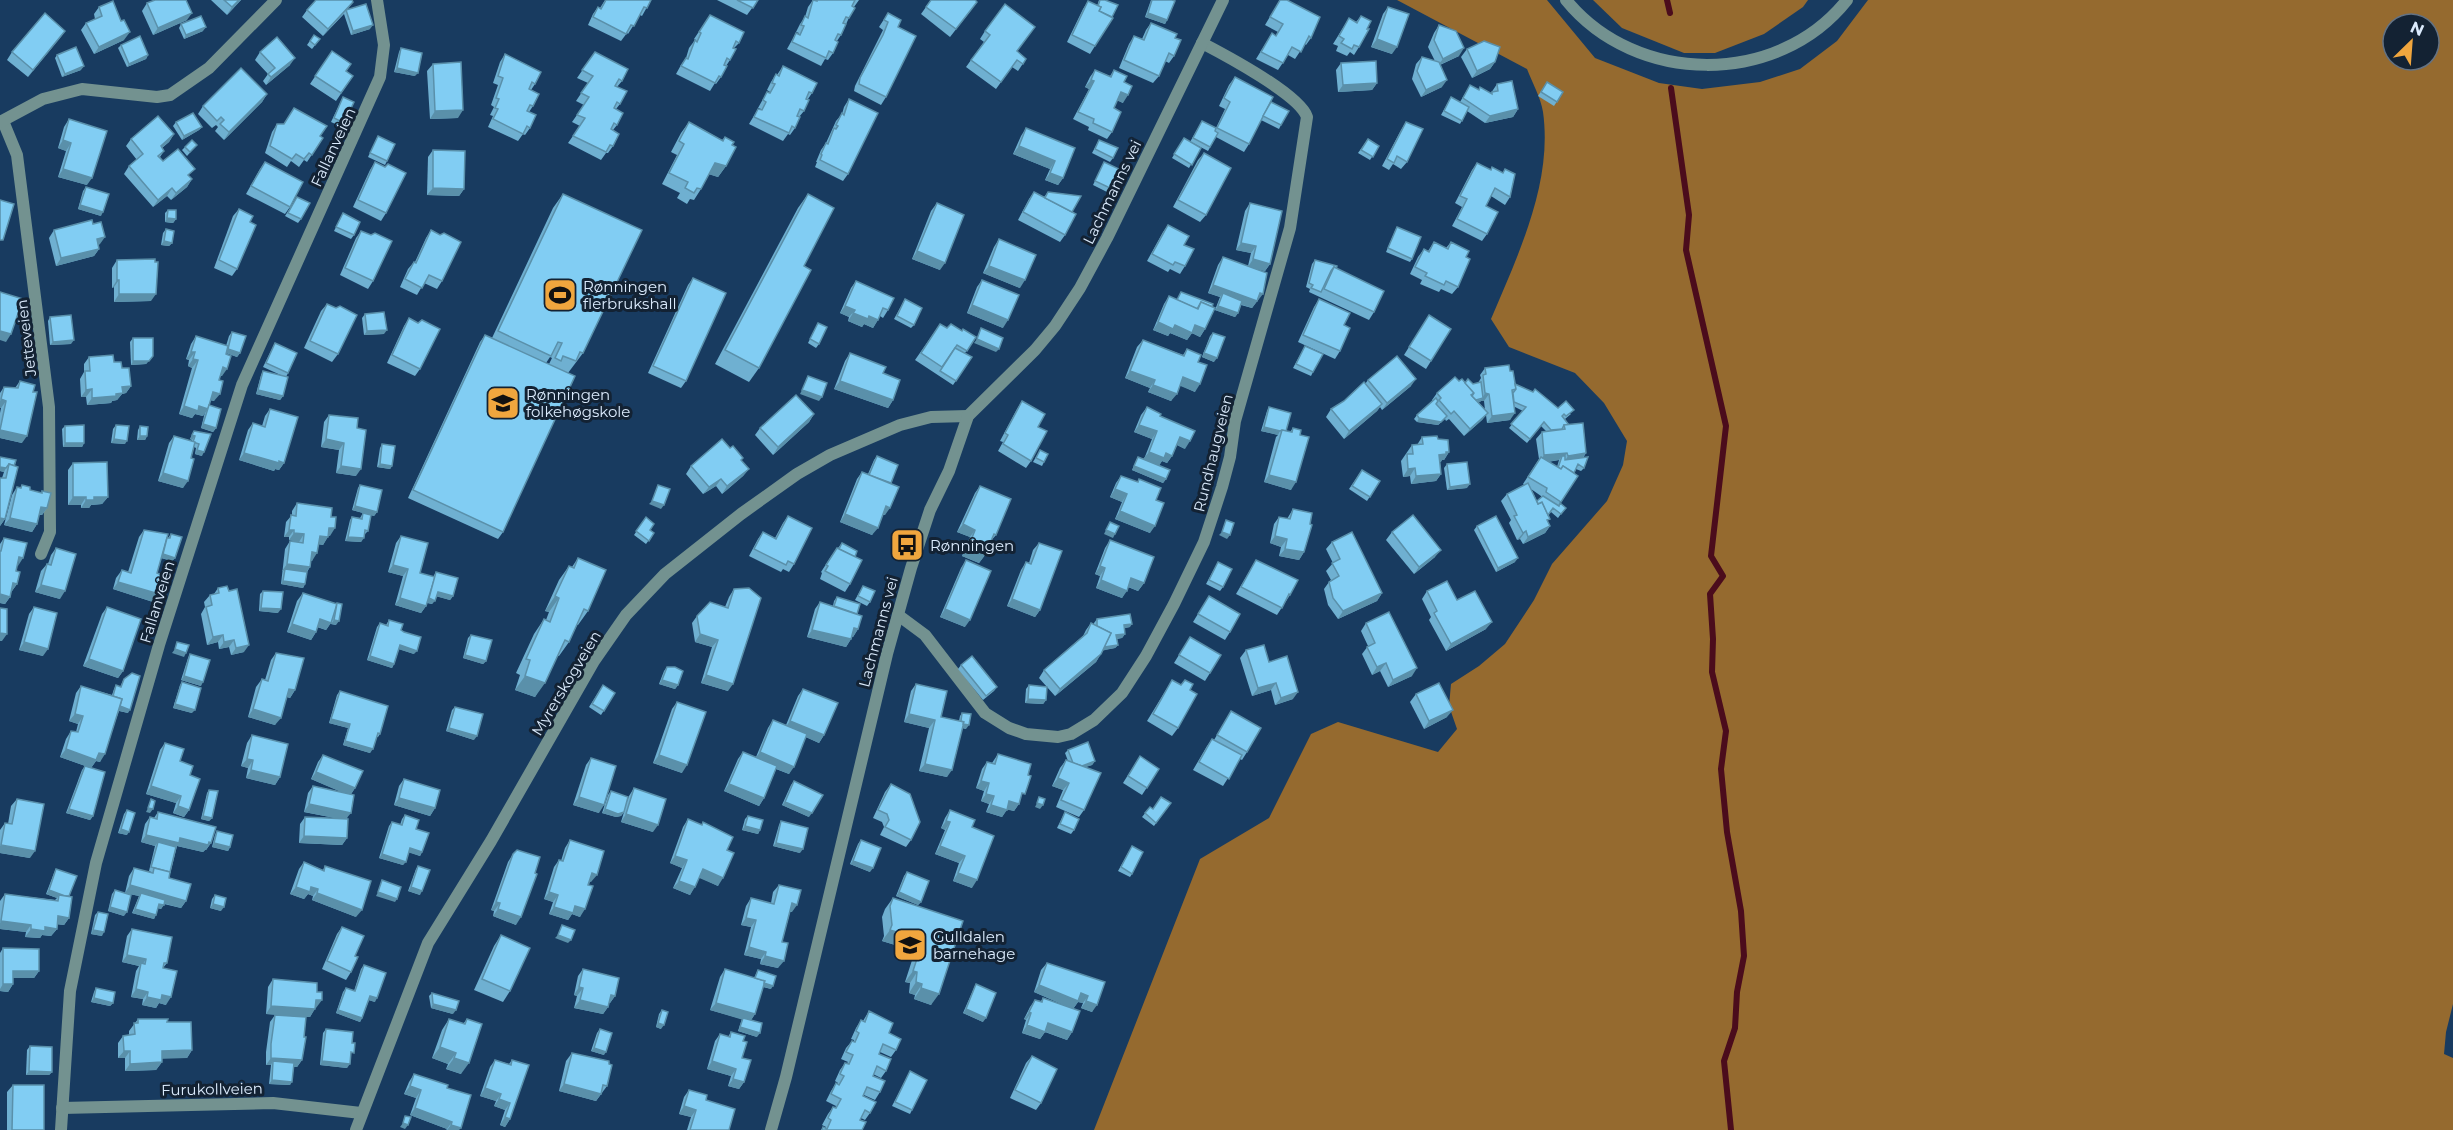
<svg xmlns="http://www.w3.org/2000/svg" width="2453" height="1130" viewBox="0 0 2453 1130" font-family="Montserrat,sans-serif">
	<rect width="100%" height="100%" fill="#183b60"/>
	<!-- forest -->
	<g fill="#956a2f" fill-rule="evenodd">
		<path d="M1397,0H1547L1595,58L1659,83L1702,89L1760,82L1800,69L1837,41L1868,0H2453V1004L2446,1032L2444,1054L2453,1058V1130H1094L1200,859L1269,818L1311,734L1338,722L1438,752L1457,729L1449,706L1451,684L1479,666L1505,644L1534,600L1552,564L1607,501L1623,465L1627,441L1604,403L1575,373L1509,347L1491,319C1518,255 1553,183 1543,112C1541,98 1532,82 1527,69ZM2393,24H2429V60H2393Z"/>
		<polygon points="1593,0 1808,0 1803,7 1764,34 1715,53 1684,53 1622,28"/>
	</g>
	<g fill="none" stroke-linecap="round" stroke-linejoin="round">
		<!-- stream -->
		<g stroke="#4b0c1c" stroke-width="6">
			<polyline points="1667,0 1670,13"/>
			<polyline points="1671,88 1689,215 1686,250 1726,426 1711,556 1723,576 1710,594 1713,639 1712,672 1726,731 1721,769 1727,832 1741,911 1744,956 1737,992 1735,1028 1724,1061 1731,1130"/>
		</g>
		<!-- minor -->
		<g stroke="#739290" stroke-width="12">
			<polyline points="3,121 17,155 49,407 50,532 41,554"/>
			<polyline points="0,122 43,99 82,89 157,97 170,95 209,68 276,0"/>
			<path d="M898,615L925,635L985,713L1009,728L1026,734L1058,737L1071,734L1094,720L1122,693L1146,656L1174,604L1204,542L1222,487L1230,457L1235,421L1290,228L1307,117C1300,95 1225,55 1202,43"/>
			<polyline points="62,1108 273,1103 361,1113"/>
			<polyline points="61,1130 70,991 96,863 159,645 242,385 380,77 384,45 377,0"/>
		</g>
		<!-- tertiary -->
		<g stroke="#739290" stroke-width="12">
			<path d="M1566,0C1636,86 1778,87 1847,0"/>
			<polyline points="356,1130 428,943 491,841 594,661 626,615 665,574 741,514 797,474 830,455 900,425 931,417 968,416"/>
			<polyline points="771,1130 786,1077 887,654 911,568 930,510 949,471 968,416 1035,350 1055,326 1080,288 1107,238 1223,0"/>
		</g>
	</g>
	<!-- wall -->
	<g fill="#6fb0d1" fill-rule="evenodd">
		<polygon points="211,0 241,0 227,15"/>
		<polygon points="605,0 651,0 642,16 640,15 628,34 627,33 621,41 588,25 593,14 598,7 600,8"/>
		<polygon points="717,0 758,0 747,15"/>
		<polygon points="813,0 859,0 854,7 841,35 837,41 833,53 828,60 825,59 821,66 787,49 796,33 798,34 799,33 796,32 800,24 805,17 808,7"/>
		<polygon points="931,0 972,9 950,37 921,14"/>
		<polygon points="1099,0 1105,0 1095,46 1090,54 1067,42 1083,9 1088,1 1097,6"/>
		<polygon points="1151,0 1172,0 1167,20 1165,24 1145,17"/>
		<polygon points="1280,0 1311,38 1306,45 1305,44 1295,59 1288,55 1278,70 1256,59 1272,33 1275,36 1278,32 1265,25"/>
		<polygon points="147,3 187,20 153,35 142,11"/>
		<polygon points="99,7 124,40 94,54 81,30 86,23 95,19 94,14"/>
		<polygon points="1388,7 1392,54 1371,47 1383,14"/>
		<polygon points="348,9 370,29 351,35 344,14 323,36 302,17 307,10"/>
		<polygon points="888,13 898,27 886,97 881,105 854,91 855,86 883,30 879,27"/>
		<polygon points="710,15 739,43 734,48 730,60 726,66 721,77 716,84 715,83 710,91 676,74 681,65 686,58 689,48 695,40 696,41 696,40 694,39"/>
		<polygon points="1361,16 1367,29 1359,47 1354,55 1350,52 1347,56 1336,51 1338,46 1333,44 1349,18 1356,22"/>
		<polygon points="1151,23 1175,38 1174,56 1169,63 1165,61 1159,76 1153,83 1119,68 1129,44 1134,36 1142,39 1146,30"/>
		<polygon points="181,24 203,31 184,39 179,28"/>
		<polygon points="1439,25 1459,56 1440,65 1442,87 1421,97 1412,79 1416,64 1422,57 1435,61 1428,47 1434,33"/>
		<polygon points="65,31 28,77 7,60 12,52"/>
		<polygon points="985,31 1017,51 1026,59 1018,71 1012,67 996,89 966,67 984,42 980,39"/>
		<polygon points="314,35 320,39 312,49 307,45"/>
		<polygon points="121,45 148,55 146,59 127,67 118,48"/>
		<polygon points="401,48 415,76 394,72 399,52"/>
		<polygon points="1467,49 1495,62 1490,69 1472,78 1461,57"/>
		<polygon points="332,51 346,71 353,76 336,101 310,84"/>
		<polygon points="260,52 290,65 266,85 263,81 268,74 255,60"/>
		<polygon points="595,52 622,81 617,87 620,104 616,109 617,125 613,130 613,146 608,153 606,153 601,160 568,143 580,126 572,122 584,105 576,101 588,83 577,78"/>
		<polygon points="505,54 535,84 531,90 533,106 529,112 530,128 525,135 523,134 518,141 488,127 493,116 490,115 494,107 491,105 498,85 493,83 500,62"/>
		<polygon points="57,55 81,70 62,77 55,58"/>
		<polygon points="1341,63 1377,83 1372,90 1338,92 1336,70"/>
		<polygon points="433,64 458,118 430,119 427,71"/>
		<polygon points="783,66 812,93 808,99 804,111 799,117 795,128 790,135 788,134 783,141 749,124 758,109 761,110 761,109 758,108 767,92 769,93 770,92 767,90 771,82 776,74 777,75"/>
		<polygon points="1095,70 1110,76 1114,70 1124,82 1123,103 1117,100 1114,108 1112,132 1107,139 1088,130 1089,127 1073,119 1089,89 1085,87 1090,77"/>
		<polygon points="1235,77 1271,102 1281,125 1279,129 1261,120 1249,144 1244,152 1216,137 1208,151 1191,142 1201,148 1189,168 1172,158 1184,138 1190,142 1202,121 1216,128 1225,109 1219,106 1229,85"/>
		<polygon points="1547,82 1563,92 1554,106 1538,96"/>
		<polygon points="1497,84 1518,109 1513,117 1485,123 1467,111 1460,124 1441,115 1451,97 1460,102 1470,85 1478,90 1491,93"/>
		<polygon points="267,94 262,102 224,140 215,131 218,127 216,125 212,128 198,114 203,106"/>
		<polygon points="343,97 344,123 342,127 331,122"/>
		<polygon points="849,99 848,174 843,181 815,167 817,162 816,162 821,150 826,143 836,121 842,114 844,107"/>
		<polygon points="69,119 87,185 58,177 66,151 58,148 64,127"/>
		<polygon points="176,122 202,127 199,130 182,140 173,126"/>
		<polygon points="689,122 722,140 725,137 732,145 726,166 718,177 709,174 701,189 694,200 690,199 687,204 677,198 680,193 662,184 677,155 671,152 681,133"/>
		<polygon points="1406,122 1407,162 1401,169 1393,164 1389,170 1382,166 1401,130"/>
		<polygon points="277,124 320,136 323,138 307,162 304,160 299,167 291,161 287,167 265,153 272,132"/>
		<polygon points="1026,128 1075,148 1063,178 1058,185 1045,180 1050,169 1013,154 1021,136"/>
		<polygon points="174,134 169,142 162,148 164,151 160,157 163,161 190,177 192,179 187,187 171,200 167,196 153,207 124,174 129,166 137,160 126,146 131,139"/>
		<polygon points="378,136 387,161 385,165 368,157"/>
		<polygon points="1368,139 1379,146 1370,160 1358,153"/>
		<polygon points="1099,140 1113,158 1110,162 1092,153"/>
		<polygon points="197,145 187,156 182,150 185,147"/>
		<polygon points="433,150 464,189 459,196 427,195 428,157"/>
		<polygon points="1204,153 1206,215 1200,222 1173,207 1198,160"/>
		<polygon points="265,162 290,207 285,214 246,194 260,169"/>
		<polygon points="375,162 386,213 381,221 353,207 370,170"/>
		<polygon points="1104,162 1110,188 1107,192 1093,185"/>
		<polygon points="1477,163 1510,197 1505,205 1491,196 1486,206 1487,234 1482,241 1452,226 1462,207 1455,203 1472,170"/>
		<polygon points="86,187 101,216 78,209 83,191"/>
		<polygon points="1034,192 1044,197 1048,192 1072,212 1065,235 1060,242 1018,220 1029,199"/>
		<path d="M563,194L583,353L568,373L503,532L498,539L408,498L480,342L485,335L492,338L553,208ZM550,357L552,358L549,364L546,363Z"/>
		<polygon points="808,194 804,266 759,368 749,382 715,364 798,208"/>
		<polygon points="297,197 301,219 298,223 285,216"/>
		<polygon points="937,203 940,270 912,259 931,211"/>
		<polygon points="1250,203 1270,264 1265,271 1253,268 1257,301 1252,308 1241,305 1238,313 1235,317 1215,310 1220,297 1208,293 1218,265 1223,257 1248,266 1251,253 1236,250 1245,211"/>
		<polygon points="239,209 237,269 232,276 214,268 233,216"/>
		<polygon points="168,210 176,219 173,223 165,222 165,213"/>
		<polygon points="343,213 354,235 351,239 334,231"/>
		<polygon points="93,224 100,244 98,245 99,249 94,256 56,266 49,238 54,230"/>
		<polygon points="1168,225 1184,245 1185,266 1180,274 1170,269 1168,272 1147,261 1163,232"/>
		<polygon points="1397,227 1412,259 1410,262 1386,252 1395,231"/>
		<polygon points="166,229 172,243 169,246 161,245 163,233"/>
		<polygon points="431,230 442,281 437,289 424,283 417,295 400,287 408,269 414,262 415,262 426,238"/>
		<polygon points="361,231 373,281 368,289 340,275 356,238"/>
		<polygon points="999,239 1020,288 983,273 994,247"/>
		<polygon points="1434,242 1446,248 1451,242 1466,257 1458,287 1452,294 1441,289 1439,292 1420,284 1422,280 1410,274 1418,257 1424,249 1428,251"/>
		<polygon points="117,260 151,301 114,302 114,287 112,288 112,268"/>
		<polygon points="1315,260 1336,269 1374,312 1369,320 1309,292 1310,289 1306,287 1312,264"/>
		<polygon points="693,278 686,381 681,388 648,373 688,285"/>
		<polygon points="982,280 1003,328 967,313 977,287"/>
		<polygon points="856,281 888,310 883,318 880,316 873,328 864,324 862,327 848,321 849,317 840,313 851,288"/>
		<polygon points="1181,292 1205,329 1200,337 1192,333 1187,340 1170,333 1168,336 1153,330 1164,304 1169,296 1177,300"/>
		<polygon points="905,299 914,325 911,328 894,319"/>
		<polygon points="1319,299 1344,325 1340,351 1335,359 1298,342 1314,307"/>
		<polygon points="327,304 336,308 338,354 332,362 304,348 321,311"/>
		<polygon points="365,314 384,334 364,335 362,318"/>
		<polygon points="50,317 71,344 50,345 48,321"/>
		<polygon points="409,318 420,369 415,376 387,363 404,326"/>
		<polygon points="818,323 819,344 816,348 808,343"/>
		<polygon points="1424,323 1431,361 1426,369 1404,355"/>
		<polygon points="940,324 947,328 962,331 976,337 965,353 972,357 953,385 915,360"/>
		<polygon points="232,332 240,353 237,357 226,353 222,376 220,376 214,401 210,400 209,406 216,428 213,432 201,428 205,412 203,416 195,414 192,418 179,414 192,368 188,366 189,360 186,359 191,344 196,336 226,346 229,336"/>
		<polygon points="1213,333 1214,362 1202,357 1210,336"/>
		<polygon points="133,338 153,356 146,364 131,365 130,342"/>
		<polygon points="1143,340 1183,355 1187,349 1198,362 1195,392 1180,385 1171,401 1148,392 1150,388 1125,378 1137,347"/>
		<polygon points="275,343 288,373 286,377 283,396 280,400 256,394 261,375 263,371 285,377 263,367"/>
		<polygon points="1305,346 1313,372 1311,376 1293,368"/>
		<polygon points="850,353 883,373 893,400 888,408 834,389 845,361"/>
		<polygon points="89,357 114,362 122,368 131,386 126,393 122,394 117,400 112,401 111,403 87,405 86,397 81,397 80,379 84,372 84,364"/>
		<path d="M1485,368L1510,371L1515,384L1558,408L1571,414L1565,419L1586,453L1583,458L1584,468L1581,471L1576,469L1574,473L1578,476L1560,503L1563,511L1558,518L1551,512L1548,515V522L1550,526L1545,533L1523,544L1520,539L1517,540L1509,523L1511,520L1501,501L1507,494L1524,485L1523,484L1539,459L1536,439L1542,432L1546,431L1541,426L1527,443L1509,428L1523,411L1515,407L1510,420L1487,423L1486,415L1482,420L1464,436L1449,419L1446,421L1445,419L1438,425L1417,422L1414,419L1417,415L1433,401L1432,400L1437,393L1459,381L1473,384L1478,383L1481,378L1480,375ZM1481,401H1484L1485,410L1478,403ZM1559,460L1557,467L1548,462ZM1531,489L1541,496V498L1537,501Z"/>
		<polygon points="1368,380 1411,386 1382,410 1380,407 1377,411 1344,439 1326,417 1331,409 1344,401 1365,384"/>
		<polygon points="20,381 22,443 0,438 0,413 1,408 0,408 0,393 4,387 15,388"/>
		<polygon points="1022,401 1038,427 1031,461 1026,468 998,451 1003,442 1000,441 1017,409"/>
		<polygon points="1147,407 1160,416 1185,449 1177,445 1172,456 1167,463 1162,461 1159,465 1166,479 1163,483 1132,470 1138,457 1144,459 1152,439 1134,432 1141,415"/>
		<polygon points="1269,407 1286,431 1290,432 1293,428 1300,435 1291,490 1264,482 1276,437 1278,435 1261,431 1267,411"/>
		<polygon points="270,409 284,463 279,470 275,469 274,471 239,460 248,430 253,423 262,426 265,416"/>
		<polygon points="814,414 809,422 773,455 755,435 760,428"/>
		<polygon points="329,415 357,428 356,476 336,473 339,450 321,447 324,422"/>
		<polygon points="116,425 125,444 111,443 113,429"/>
		<polygon points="65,426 84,443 82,447 63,447 62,429"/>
		<polygon points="140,426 147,436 145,440 137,440 138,430"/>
		<polygon points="194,431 202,456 195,454 196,448 194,447 183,488 158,481 169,443 174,436 192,441 192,440 190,439"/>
		<polygon points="1422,437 1438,439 1449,452 1444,460 1442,460 1440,462 1441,474 1436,481 1411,484 1410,476 1403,477 1401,461 1412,445 1417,445"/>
		<polygon points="382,444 392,466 390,469 377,467 380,448"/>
		<polygon points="1040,450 1044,462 1042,466 1033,462"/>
		<polygon points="877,456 890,483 885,515 883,515 872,535 840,522 857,479 862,472 868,474 874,460"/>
		<polygon points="0,457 16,460 5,519 0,526 2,478 4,472 0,471"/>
		<polygon points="741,461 749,469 743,476 722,494 716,486 703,494 686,474 691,466"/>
		<polygon points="73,463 108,497 102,504 91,505 89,508 81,508 81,505 68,505 68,470"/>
		<polygon points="1447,464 1467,488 1447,490 1444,468"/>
		<polygon points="1362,470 1380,481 1367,501 1349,489"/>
		<polygon points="1121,476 1137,482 1139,479 1156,500 1150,533 1115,519 1122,502 1110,497 1116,483"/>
		<polygon points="22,485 30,490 41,493 42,491 47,508 42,515 39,515 37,524 32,532 4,525 12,495 17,487 20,488"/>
		<polygon points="360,485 377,512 374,516 371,515 368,531 364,535 361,542 345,541 350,520 352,517 360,518 363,513 352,510 358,488"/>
		<polygon points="980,486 996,535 990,542 985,555 979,563 962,556 970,537 957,532 975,493"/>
		<polygon points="297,503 330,536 328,536 323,545 319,544 312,561 311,561 310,567 307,572 305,584 303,588 281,584 285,549 290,541 299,542 289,540 289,537 284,537 286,522 292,515 292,511"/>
		<polygon points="1293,509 1304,552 1299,560 1279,556 1281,547 1270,543 1274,524 1279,517 1287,519"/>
		<polygon points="788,516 794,564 789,572 783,569 781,572 749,556 758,539 763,532 775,538 783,523"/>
		<polygon points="646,517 650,530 654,533 646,544 634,535"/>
		<polygon points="1477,526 1515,562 1496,572 1474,530"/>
		<polygon points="144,530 168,538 171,534 175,558 172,561 161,558 157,573 159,594 153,602 113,589 116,578 122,570 128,572 139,537"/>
		<polygon points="1392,532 1435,557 1414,574 1386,540"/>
		<polygon points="401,536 420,573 433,577 436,572 453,596 450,600 436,596 432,604 427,603 426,606 421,613 395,605 403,576 388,572 396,543"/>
		<polygon points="4,538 17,566 16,571 17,584 12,591 11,591 10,597 5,604 0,603 0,544"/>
		<polygon points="1110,540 1144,583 1138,591 1128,587 1122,598 1096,588 1100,576 1095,574 1105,548"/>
		<polygon points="1332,542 1382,593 1377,601 1338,619 1328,605 1324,589 1329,582 1331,580 1326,571 1333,563 1326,549"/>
		<polygon points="842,543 855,557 850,584 845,592 820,579 822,573 821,572 832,555 838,548"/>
		<polygon points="1039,543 1040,610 1035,617 1007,606 1021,570 1026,562 1029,563 1033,550"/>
		<polygon points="56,548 60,599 35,592 41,571 47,564 48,564 51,555"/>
		<polygon points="578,558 588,611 578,625 577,625 569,642 559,656 557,656 535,697 515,690 520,675 516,673 534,634 544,619 546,620 549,612 545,611 559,580 569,566 572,567"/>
		<polygon points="966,560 965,627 940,617 961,568"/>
		<polygon points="1256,560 1290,595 1277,615 1236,594"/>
		<polygon points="1218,562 1223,587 1220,591 1206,584"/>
		<polygon points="863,586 870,602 867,606 855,600"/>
		<polygon points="218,588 244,652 231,655 229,647 219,649 218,642 207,645 201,614 205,607 204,602 210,595 214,594"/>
		<polygon points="734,589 728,691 701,683 712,647 695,642 692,623 697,616 725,607 729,597"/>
		<polygon points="263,591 278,613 259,611 260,594"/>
		<polygon points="1427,591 1457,600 1486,629 1446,651 1429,620 1431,617 1422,599"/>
		<polygon points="303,593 337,604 336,625 331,624 332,621 326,630 317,627 316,632 311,640 287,632 297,601"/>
		<polygon points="1209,596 1230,632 1225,640 1193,622"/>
		<polygon points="837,597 857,614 858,629 853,637 852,636 851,639 846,647 807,637 815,609 820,602 833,606 834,601"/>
		<polygon points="34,607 43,656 19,650 29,614"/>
		<polygon points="107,607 123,671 118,678 83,666 102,614"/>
		<polygon points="1097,619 1130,627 1124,628 1125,634 1122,638 1117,639 1118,645 1115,648 1103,650 1096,662 1055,696 1039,678 1044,670 1083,636 1086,630 1091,623 1094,625 1094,623"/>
		<polygon points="389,620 401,630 414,654 399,649 394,664 392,668 367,660 377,627 380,623 386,625"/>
		<polygon points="1366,623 1412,676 1388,687 1380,671 1372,675 1362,654 1368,646 1361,631"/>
		<polygon points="471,635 486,661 483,664 463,658 468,638"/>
		<polygon points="1190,637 1210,673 1205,681 1174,663"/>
		<polygon points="1246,650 1269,662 1293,699 1275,705 1271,690 1252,696 1240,658"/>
		<polygon points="276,653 295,690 290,698 287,697 275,725 248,717 256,687 262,679 265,680 271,660"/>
		<polygon points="190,654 201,686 181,680 188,658"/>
		<polygon points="961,665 997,687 994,691 983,700 958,669"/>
		<polygon points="667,667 678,685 675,689 659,684 664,671"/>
		<polygon points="124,679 128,713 119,711 100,762 96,761 91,768 60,757 66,739 71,731 76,732 78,724 69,721 76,693 81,686 112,695 114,689 116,685 120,687"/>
		<polygon points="1172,680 1181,685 1185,680 1190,690 1178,728 1172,736 1147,721"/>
		<polygon points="182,682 192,713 173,708 180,685"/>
		<polygon points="916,684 941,717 959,721 960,716 962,713 966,729 962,728 947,777 919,771 929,728 904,722 911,691"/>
		<polygon points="603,685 615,693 601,715 589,707"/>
		<polygon points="1029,685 1046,700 1043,704 1025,703 1026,689"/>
		<polygon points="803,689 824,735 819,743 806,737 789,774 776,769 764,798 759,806 724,791 738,759 743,752 756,757 768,728 773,720 786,725 798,696"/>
		<polygon points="340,691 380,734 378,737 376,737 370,753 343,745 348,728 329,723 337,695"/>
		<polygon points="1416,694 1447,717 1424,729 1410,702"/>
		<polygon points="677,702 682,773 653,763 672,709"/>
		<polygon points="455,707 474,740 446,731 452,710"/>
		<polygon points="1231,711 1247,752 1242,760 1240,759 1223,786 1193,770 1207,746 1212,739 1214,740"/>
		<polygon points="252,735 280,777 275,785 246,778 248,768 241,766 247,743"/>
		<polygon points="165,743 190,775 189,810 184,817 173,813 176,803 146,794 160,750"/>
		<polygon points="1068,750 1095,761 1092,765 1085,767 1084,810 1079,817 1056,807 1063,790 1052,786 1060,768 1066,760 1068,761 1065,753"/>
		<polygon points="998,754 1020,802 1014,811 1007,809 1002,817 986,812 989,804 981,801 984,791 976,788 982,769 987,762 992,763"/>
		<polygon points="323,755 355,788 351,794 347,819 347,838 342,845 299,843 300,824 305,817 335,818 304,812 308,793 313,786 342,792 311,779 318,762"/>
		<polygon points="1140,756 1159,769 1142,795 1123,783"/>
		<polygon points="591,758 599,813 573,805 586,765"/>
		<polygon points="85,766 93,816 90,820 66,813 82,770"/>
		<polygon points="404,779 435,808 430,816 394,805 399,786"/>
		<polygon points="794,781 809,817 782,805 791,785"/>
		<polygon points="891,784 911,840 906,847 880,835 884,827 882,822 873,818 885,792"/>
		<polygon points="634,788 653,832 621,822 624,812 621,816 616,817 602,813 608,795 611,791 624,810 629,796"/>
		<polygon points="209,790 212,818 209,821 201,819 207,793"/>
		<polygon points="17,799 30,858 0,853 0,830 5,823 8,824 11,806"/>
		<polygon points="1171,803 1154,826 1142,817 1150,807 1153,809"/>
		<polygon points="127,810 127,835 118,833 124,814"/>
		<polygon points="950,810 972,827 972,888 953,881 959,863 935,854 945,830 941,828 945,818"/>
		<polygon points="158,812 211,843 206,850 205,850 203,852 177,846 169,878 186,901 181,908 164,904 161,909 158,908 154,919 132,913 139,896 125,893 129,876 134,868 151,873 151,872 149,871 155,846 141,842 145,824 150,817 154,818"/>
		<polygon points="1065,812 1074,830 1071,834 1057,828"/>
		<polygon points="405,815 416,829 422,852 420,856 409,852 403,865 379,858 389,826 392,822 400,825 402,819"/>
		<polygon points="748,816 760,830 758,834 742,830 745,819"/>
		<polygon points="688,819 702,825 703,822 727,850 718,886 699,877 690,895 673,888 682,868 670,863 683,827"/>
		<polygon points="781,821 800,853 773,846 779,825"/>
		<polygon points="217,831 230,847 228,851 212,847 215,835"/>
		<polygon points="570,840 591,882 590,881 580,917 572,914 568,920 549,914 553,902 544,899 554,867 559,860 561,861 565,848"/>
		<polygon points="861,840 870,872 850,864 858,844"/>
		<polygon points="1132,846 1132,874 1130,877 1118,871"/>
		<polygon points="513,854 516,925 493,916 494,911 491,910 508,862"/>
		<polygon points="304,862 323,870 325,866 356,917 312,900 313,896 308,894 304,899 290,894 299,869"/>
		<polygon points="418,866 420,895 408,891 416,869"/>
		<polygon points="56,869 69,896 69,918 64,925 57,924 57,929 51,936 42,935 40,938 25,937 26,932 0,929 0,901 5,894 55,900 57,898 46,894 54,873"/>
		<polygon points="907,872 921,902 918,905 896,896 904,876"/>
		<polygon points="779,885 792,912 790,912 782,942 778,968 760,964 761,959 744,955 751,927 741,925 746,906 751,898 771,903 773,892"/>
		<polygon points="115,890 124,916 108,911 112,894"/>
		<polygon points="215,895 221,911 210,908 212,899"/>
		<polygon points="893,898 963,921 931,1005 914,999 915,995 909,993 910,983 905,982 915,951 882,941 884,936 882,917 885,909"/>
		<polygon points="98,912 102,936 91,934 95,915"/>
		<polygon points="342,927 355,956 351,972 346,980 322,969 337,934"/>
		<polygon points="132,929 167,963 163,968 166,1005 159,1003 156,1008 142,1005 143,999 131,997 136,971 139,966 122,962 127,936"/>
		<polygon points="501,935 510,991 503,1002 474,990 494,946"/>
		<polygon points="3,948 39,971 34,978 13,978 13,984 8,992 0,991 0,953"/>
		<polygon points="1047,963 1105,982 1092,1012 1081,1008 1083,1003 1078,1002 1073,1009 1034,992 1041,970"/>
		<polygon points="364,965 375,1002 369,1000 362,1018 360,1022 336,1013 343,992 346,988 354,991 361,969"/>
		<polygon points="583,969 615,996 610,1003 609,1003 608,1007 603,1014 574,1008 577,996 574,995 578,976"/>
		<polygon points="725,969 754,978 758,970 771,989 763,987 755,1014 751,1020 757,1037 738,1031 742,1019 710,1010 720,977"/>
		<polygon points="273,979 316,1008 315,1008 310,1017 266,1014 268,987"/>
		<polygon points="976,984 983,1022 963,1013 974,988"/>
		<polygon points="96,988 113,1003 110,1006 91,1002 94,992"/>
		<polygon points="432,993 453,1014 431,1008 429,996"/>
		<polygon points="1043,998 1072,1032 1067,1040 1045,1032 1040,1039 1022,1033 1026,1020 1024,1019 1030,1007 1035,1000 1041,1001"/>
		<polygon points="662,1010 661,1029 656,1027 659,1014"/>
		<polygon points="869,1011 889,1033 896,1050 891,1057 880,1052 879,1054 886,1071 881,1078 873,1074 873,1076 880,1092 875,1100 864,1095 863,1096 870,1113 865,1120 861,1118 860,1120 862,1130 821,1130 823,1127 825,1128 826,1127 822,1125 828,1114 833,1107 835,1108 836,1106 826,1101 831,1091 836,1083 838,1084 838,1083 835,1081 840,1070 845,1063 847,1063 848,1062 841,1059 846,1048 852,1041 854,1042 854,1040 851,1039 856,1028 861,1020 863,1021"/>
		<polygon points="275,1015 302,1060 297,1067 294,1067 290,1085 269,1084 271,1065 266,1065 266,1052 270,1022"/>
		<polygon points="138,1019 167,1022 192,1050 187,1058 162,1058 162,1062 156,1070 125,1071 125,1058 118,1058 118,1043 123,1036 129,1035 129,1031"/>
		<polygon points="449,1019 463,1024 467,1019 461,1074 446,1069 448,1064 432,1058 442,1030"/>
		<polygon points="326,1029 351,1056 350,1056 347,1068 320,1065 323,1033"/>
		<polygon points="600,1029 604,1055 591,1051 597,1033"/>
		<polygon points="731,1032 743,1041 742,1058 744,1082 739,1089 728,1086 731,1076 707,1069 715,1041 720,1034 728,1037"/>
		<polygon points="30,1046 52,1072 49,1075 26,1075 27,1050"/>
		<polygon points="572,1053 607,1086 596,1101 559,1091 566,1061"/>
		<polygon points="1032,1056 1041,1103 1036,1110 1010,1098 1026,1063"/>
		<polygon points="495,1060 509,1064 512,1060 510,1119 505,1127 500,1125 505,1110 494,1106 496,1101 480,1096 490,1067"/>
		<polygon points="910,1071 912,1110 910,1114 892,1106"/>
		<polygon points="414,1074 447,1088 459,1130 446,1130 447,1129 410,1115 416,1098 404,1094 409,1082"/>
		<polygon points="13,1085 44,1130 7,1130 7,1092"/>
		<polygon points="689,1090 706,1100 729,1130 687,1130 691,1117 679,1114 684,1097"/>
	</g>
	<!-- shaded-wall -->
	<g fill="#5a90aa">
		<polygon points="239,0 241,0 227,15 232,7"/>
		<polygon points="353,2 348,9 346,10 323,36 328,29"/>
		<polygon points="192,13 187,20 153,35 158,28"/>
		<polygon points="1148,13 1167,20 1165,24 1145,17"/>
		<polygon points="373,25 370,29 351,35 353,31"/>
		<polygon points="206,27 203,31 184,39 186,35"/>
		<polygon points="65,31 60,38 28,77 33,70"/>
		<polygon points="130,32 124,40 94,54 99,47"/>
		<polygon points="1377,39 1397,47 1392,54 1371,47"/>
		<polygon points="1464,48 1459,56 1437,66 1443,59"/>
		<polygon points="148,55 146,59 127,67 129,64"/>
		<polygon points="295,58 290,65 266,85 271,77"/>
		<polygon points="1495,62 1490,69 1472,78 1477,71"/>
		<polygon points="84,66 81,70 62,77 65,74"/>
		<polygon points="397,68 418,73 415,76 394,72"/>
		<polygon points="1091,80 1094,81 1089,89 1085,87"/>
		<polygon points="1447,80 1442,87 1421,97 1426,90"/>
		<polygon points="1377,83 1372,90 1338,92 1343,85"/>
		<polygon points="1121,92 1128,95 1123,103 1116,100"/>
		<polygon points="267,94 262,102 224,140 229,132"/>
		<polygon points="1518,109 1513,117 1485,123 1490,116"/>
		<polygon points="463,110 458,118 430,119 435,111"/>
		<polygon points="202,127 199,130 182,140 184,136"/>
		<polygon points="174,134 169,142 155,153 161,146"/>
		<polygon points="63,140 71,143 66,151 58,148"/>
		<polygon points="1019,146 1055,161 1050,169 1013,154"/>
		<polygon points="715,163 726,166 718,177 708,174"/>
		<polygon points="63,169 92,178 87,185 58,177"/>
		<polygon points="1050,173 1063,178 1058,185 1045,180"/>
		<polygon points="192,179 187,187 171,200 176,193"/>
		<polygon points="172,188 167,196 153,207 158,200"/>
		<polygon points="433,188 464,189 459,196 427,195"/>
		<polygon points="80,205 103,212 101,216 78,209"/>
		<polygon points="167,218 176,219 173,223 165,222"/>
		<polygon points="105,237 100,244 92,246 97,239"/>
		<polygon points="164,241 172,243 169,246 161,245"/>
		<polygon points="1241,243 1256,246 1251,253 1236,250"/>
		<polygon points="99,249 94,256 56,266 61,258"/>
		<polygon points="917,251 945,263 940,270 912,259"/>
		<polygon points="1253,259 1270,264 1265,271 1248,267"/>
		<polygon points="989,266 1025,280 1020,288 983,273"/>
		<polygon points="117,280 119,280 114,287 112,288"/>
		<polygon points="1213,285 1260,293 1263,294 1252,308 1221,298 1223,293 1220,297 1208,293"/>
		<polygon points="119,294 156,294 151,301 114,302"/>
		<polygon points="972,305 1008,320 1003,328 967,313"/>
		<polygon points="845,306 855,310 849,317 840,313"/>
		<polygon points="1218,306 1238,313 1235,317 1215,310"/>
		<polygon points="853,313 869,316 878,320 873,328 864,324 862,327 848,321"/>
		<polygon points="1158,322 1175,325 1195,325 1205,329 1200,337 1192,333 1187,340 1170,333 1168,336 1153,330"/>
		<polygon points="387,330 384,334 364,335 367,331"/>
		<polygon points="0,331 11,334 6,342 0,340"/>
		<polygon points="977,339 999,349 996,352 974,343"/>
		<polygon points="74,340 71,344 50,345 53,342"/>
		<polygon points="227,349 240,353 237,357 224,352"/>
		<polygon points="191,352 195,352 189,360 186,359"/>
		<polygon points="1204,353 1217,358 1214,362 1202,357"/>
		<polygon points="153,356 146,364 131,365 133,361"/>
		<polygon points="193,359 198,360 192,368 188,366"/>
		<polygon points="223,367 227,369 222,376 218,375"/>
		<polygon points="1130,371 1155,380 1150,388 1125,378"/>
		<polygon points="1183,377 1200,384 1195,392 1178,385"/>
		<polygon points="1416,379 1411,386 1382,410 1387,403"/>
		<polygon points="840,381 893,400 888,408 834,389"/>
		<polygon points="1153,385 1177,394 1171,401 1148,392"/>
		<polygon points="131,386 126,393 122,394 117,400 112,401 111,403 87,405 92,398 122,387"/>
		<polygon points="92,389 86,397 81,397 86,390"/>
		<polygon points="258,390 283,396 280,400 256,394"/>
		<polygon points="802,390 822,397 819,401 800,394"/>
		<polygon points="213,392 220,394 214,401 207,399"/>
		<polygon points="1485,393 1489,394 1484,401 1481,401 1480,402 1469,405 1472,402 1482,399"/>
		<polygon points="1,399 6,401 1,408 0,408 0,401"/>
		<polygon points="1382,404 1377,411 1344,439 1349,431"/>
		<polygon points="184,406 199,406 208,409 203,416 195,414 192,418 179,414"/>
		<polygon points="1488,413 1482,420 1464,436 1470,429"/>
		<polygon points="1515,413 1510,420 1487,423 1492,416"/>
		<polygon points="814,414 809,422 773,455 778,447"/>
		<polygon points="1447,416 1438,425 1417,422 1419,418"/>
		<polygon points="203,424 216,428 213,432 201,428"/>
		<polygon points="1139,425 1157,431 1152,439 1134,432"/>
		<polygon points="1264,427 1280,431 1278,435 1261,431"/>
		<polygon points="0,430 27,436 22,443 0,438"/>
		<polygon points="192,435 195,436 192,440 190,439"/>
		<polygon points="140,436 147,436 145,440 137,440"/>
		<polygon points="1180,437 1190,441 1185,449 1175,444"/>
		<polygon points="114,439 127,441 125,444 111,443"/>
		<polygon points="326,439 344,443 339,450 321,447"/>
		<polygon points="65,443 84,443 82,447 63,447"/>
		<polygon points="197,450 204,452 202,456 195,454"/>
		<polygon points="1149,452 1166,453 1172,456 1167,463 1162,461 1159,466 1143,459"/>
		<polygon points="1446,452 1449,452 1444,460 1442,460 1441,462 1434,463 1439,455"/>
		<polygon points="244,453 279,461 284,463 279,470 275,469 274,471 239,460"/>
		<polygon points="1567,453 1562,460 1562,456 1559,460 1539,463 1544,455"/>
		<polygon points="1586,453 1581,460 1563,464 1568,456"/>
		<polygon points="380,464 392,466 390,469 377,467"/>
		<polygon points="341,466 361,469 356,476 336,473"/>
		<polygon points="1134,466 1166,479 1163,483 1132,470"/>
		<polygon points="0,467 6,468 4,472 0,471"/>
		<polygon points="1415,468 1410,476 1403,477 1408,469"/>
		<polygon points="749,469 743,476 722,494 727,486"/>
		<polygon points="163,473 188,481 183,488 158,481"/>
		<polygon points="1441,474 1436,481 1411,484 1416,476"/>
		<polygon points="1269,475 1296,482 1291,490 1264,482"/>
		<polygon points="721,479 716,486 703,494 709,487"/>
		<polygon points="1470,484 1467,488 1447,490 1450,487"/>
		<polygon points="1115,489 1127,494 1122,502 1110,497"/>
		<polygon points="73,497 86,497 81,505 68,505"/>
		<polygon points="94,497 108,497 102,504 91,505 89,508 81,508 86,500"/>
		<polygon points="652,501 664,505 661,509 649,504"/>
		<polygon points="355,506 377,512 374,516 352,510"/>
		<polygon points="886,506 890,508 885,515 881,514"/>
		<polygon points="41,507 47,508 42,515 36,514"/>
		<polygon points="1120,511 1155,526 1150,533 1115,519"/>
		<polygon points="845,514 878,528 872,535 840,522"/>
		<polygon points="0,518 5,519 0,526"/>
		<polygon points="10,518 37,524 32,532 4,525"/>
		<polygon points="963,524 975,530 970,537 957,532"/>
		<polygon points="1550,526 1545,533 1523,544 1528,537"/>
		<polygon points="329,528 335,528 330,536 324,535"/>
		<polygon points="289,530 294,530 289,537 284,537"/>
		<polygon points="1106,530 1115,534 1113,538 1104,534"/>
		<polygon points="1526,531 1520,539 1517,540 1523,533"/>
		<polygon points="1222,532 1230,535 1227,539 1219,535"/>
		<polygon points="294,533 304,534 299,542 289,540"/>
		<polygon points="320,536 328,537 323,545 315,544"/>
		<polygon points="1275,536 1287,539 1281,547 1270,543"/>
		<polygon points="348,537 364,538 361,542 345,541"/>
		<polygon points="968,548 985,555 979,563 962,556"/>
		<polygon points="1285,549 1304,552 1299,560 1279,556"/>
		<polygon points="1441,550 1435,557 1414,574 1419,567"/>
		<polygon points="312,552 317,553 312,561 307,560"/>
		<polygon points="161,553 175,558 172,561 158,557"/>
		<polygon points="19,557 23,558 18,566"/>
		<polygon points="1518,558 1515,562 1496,572 1498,568"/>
		<polygon points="287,564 310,567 305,574 285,569 283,571 282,571"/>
		<polygon points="393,565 408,569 403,576 388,572"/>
		<polygon points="1100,566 1105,568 1100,576 1095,574"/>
		<polygon points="1131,578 1144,583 1138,591 1126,586"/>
		<polygon points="1101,580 1127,591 1122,598 1096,588"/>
		<polygon points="283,581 305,584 303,588 281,584"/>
		<polygon points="118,582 159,594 153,602 113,589"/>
		<polygon points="13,583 17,584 12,591 8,590"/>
		<polygon points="41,585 65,591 60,599 35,592"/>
		<polygon points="438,592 453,596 450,600 435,596"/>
		<polygon points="1382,593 1377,601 1338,619 1343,611"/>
		<polygon points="0,594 10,597 5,604 0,603"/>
		<polygon points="555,596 559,598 549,612 545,611"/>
		<polygon points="400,598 426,606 421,613 395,605"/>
		<polygon points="427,598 435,601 432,604 425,602"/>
		<polygon points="1012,599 1040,610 1035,617 1007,606"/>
		<polygon points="261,608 281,609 278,613 259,611"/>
		<polygon points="945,609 970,620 965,627 940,617"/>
		<polygon points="320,619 331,623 326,630 315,626"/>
		<polygon points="334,620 339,621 336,625 331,624"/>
		<polygon points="1492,622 1486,629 1446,651 1451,644"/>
		<polygon points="292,624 316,632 311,640 287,632"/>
		<polygon points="1132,624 1130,627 1121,629 1124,625"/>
		<polygon points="854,628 858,629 853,637 849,636"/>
		<polygon points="812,630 851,639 846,647 807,637"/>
		<polygon points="0,633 7,634 2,641 0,641"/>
		<polygon points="700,634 718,640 712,647 695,642"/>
		<polygon points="1125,634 1122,638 1113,639 1116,635"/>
		<polygon points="223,635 218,642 207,645 213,637"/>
		<polygon points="234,640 229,647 219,649 224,642"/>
		<polygon points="24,642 48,649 43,656 19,650"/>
		<polygon points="249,645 244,652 231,655 236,648"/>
		<polygon points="400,645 417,651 414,654 398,649"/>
		<polygon points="1118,645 1115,648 1101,651 1103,647"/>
		<polygon points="175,649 186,653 184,657 172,653"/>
		<polygon points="1101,654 1096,662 1055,696 1060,689"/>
		<polygon points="465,655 486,661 483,664 463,658"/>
		<polygon points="370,656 394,664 392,668 367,660"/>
		<polygon points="89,659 123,671 118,678 83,666"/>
		<polygon points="1386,663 1380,671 1372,675 1377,667"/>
		<polygon points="1417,668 1412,676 1388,687 1393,680"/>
		<polygon points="706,675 733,684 728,691 701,683"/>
		<polygon points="184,676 203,682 201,686 181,680"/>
		<polygon points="525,676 545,683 535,697 515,690"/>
		<polygon points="662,680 678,685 675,689 659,684"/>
		<polygon points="1276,683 1271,690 1252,696 1258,688"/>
		<polygon points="289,689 295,690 290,698 284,696"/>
		<polygon points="1298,692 1293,699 1275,705 1281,698"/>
		<polygon points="1028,699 1046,700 1043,704 1025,703"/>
		<polygon points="175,704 195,710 192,713 173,708"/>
		<polygon points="119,706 130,710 128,713 116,710"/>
		<polygon points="253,709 281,718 275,725 248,717"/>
		<polygon points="1453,710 1447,717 1424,729 1429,721"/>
		<polygon points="75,714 83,716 78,724 69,721"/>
		<polygon points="909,714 935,720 929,728 904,722"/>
		<polygon points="331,719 350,724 348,728 329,723"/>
		<polygon points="790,721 824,735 819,743 785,728"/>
		<polygon points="960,723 969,725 966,729 958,726"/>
		<polygon points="449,728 477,736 474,740 446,731"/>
		<polygon points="345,741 373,749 370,753 343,745"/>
		<polygon points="66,749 99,753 105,754 100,762 96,761 91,768 60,757"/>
		<polygon points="760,752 794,767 789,774 754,760"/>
		<polygon points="659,755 687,765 682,773 653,763"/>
		<polygon points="247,759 253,760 248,768 241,766"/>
		<polygon points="1095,761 1092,765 1075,771 1071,770"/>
		<polygon points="925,764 952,770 947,777 919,771"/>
		<polygon points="251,770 280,777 275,785 246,778"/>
		<polygon points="316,772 355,788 350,796 311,779"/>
		<polygon points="1058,778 1069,783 1063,790 1052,786"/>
		<polygon points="981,781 989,783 984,791 976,788"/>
		<polygon points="729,784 764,798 759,806 724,791"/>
		<polygon points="151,786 181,796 176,803 146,794"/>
		<polygon points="986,794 994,796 989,804 981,801"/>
		<polygon points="579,797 604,805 599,813 573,805"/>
		<polygon points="399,798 435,808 430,816 394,805"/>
		<polygon points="1009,801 1019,804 1014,811 1004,809"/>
		<polygon points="785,802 812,813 809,817 782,805"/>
		<polygon points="1037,803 1043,805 1040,809 1035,807"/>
		<polygon points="309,804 351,813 345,820 304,812"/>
		<polygon points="991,805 1007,810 1002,817 986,812"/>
		<polygon points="178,806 189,810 184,817 173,813"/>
		<polygon points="148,808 153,809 150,813 146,812"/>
		<polygon points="69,809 93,816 90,820 66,813"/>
		<polygon points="605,809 624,812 621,816 616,817 602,813"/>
		<polygon points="626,814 658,825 653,832 621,822"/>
		<polygon points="203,816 212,818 209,821 201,819"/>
		<polygon points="946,821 950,822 945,830 941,828"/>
		<polygon points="745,826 760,830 758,834 742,830"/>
		<polygon points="121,829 129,832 127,835 118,833"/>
		<polygon points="146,835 180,838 211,843 206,850 205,850 203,852 177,846 174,851 158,842 155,846 141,842"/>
		<polygon points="304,836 347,838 342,845 299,843"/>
		<polygon points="214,843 230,847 228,851 212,847"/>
		<polygon points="776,843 803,849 800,853 773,846"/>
		<polygon points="1,845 35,851 30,858 0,853 0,846"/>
		<polygon points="940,846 965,856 959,863 935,854"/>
		<polygon points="410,848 422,852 420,856 407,852"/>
		<polygon points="382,854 406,862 403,865 379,858"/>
		<polygon points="675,856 687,860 682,868 670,863"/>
		<polygon points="853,861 873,868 870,872 850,864"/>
		<polygon points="703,869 723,878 718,886 697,877"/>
		<polygon points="592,873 597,875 591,882 587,881"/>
		<polygon points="958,873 977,880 972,888 953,881"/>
		<polygon points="679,881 695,887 690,895 673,888"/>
		<polygon points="130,885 186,901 181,908 140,897 141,893 139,896 125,893"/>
		<polygon points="296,887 311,887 318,889 313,896 308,894 304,899 290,894"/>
		<polygon points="411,887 422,891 420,895 408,891"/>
		<polygon points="49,890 69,897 59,895 57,898 46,894"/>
		<polygon points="378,892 397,899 395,902 376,896"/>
		<polygon points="549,892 558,895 553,902 544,899"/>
		<polygon points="899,892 921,902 918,905 896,896"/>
		<polygon points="317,893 362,910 356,917 312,900"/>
		<polygon points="496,902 500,903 494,911 491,910"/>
		<polygon points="792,903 797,905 792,912 787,911"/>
		<polygon points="159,904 164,905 161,909 157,908"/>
		<polygon points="213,904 224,907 221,911 210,908"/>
		<polygon points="575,906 585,909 580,917 572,914 568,920 549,914 554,907"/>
		<polygon points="110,907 127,912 124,916 108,911"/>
		<polygon points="135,909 156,915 154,919 132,913"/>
		<polygon points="498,909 521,917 516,925 493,916"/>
		<polygon points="58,916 69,918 64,925 53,924"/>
		<polygon points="746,918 756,920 751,927 741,925"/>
		<polygon points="1,921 31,925 26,932 0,929 0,923"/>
		<polygon points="45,927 57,929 51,936 42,935 40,938 25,937 31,929"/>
		<polygon points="93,930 104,932 102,936 91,934"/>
		<polygon points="890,930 923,940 915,951 882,941"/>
		<polygon points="558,935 571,940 568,943 555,938"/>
		<polygon points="749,947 766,952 761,959 744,955"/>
		<polygon points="127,955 146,959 141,967 141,963 139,966 122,962"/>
		<polygon points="765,956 784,961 778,968 760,964"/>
		<polygon points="13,971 39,971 34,978 8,978"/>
		<polygon points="913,971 917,972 910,983 905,982"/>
		<polygon points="755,979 773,986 771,989 752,983"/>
		<polygon points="916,982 922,984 915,995 909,993"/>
		<polygon points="3,984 13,984 8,992 0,991 0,989"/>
		<polygon points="1039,985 1081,993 1088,996 1083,1003 1078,1002 1073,1009 1034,992"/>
		<polygon points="579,987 583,988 577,996 574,995"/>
		<polygon points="921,988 939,994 931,1005 914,999"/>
		<polygon points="136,989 148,992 143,999 131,997"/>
		<polygon points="162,995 171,997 166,1005 159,1003 156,1008 142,1005 147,997"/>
		<polygon points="611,995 615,996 610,1003 605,1002"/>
		<polygon points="370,996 377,998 375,1002 368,1000"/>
		<polygon points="94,998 113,1003 110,1006 91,1002"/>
		<polygon points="316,1000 322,1000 316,1008 311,1007"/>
		<polygon points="580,1000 608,1007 603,1014 574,1008"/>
		<polygon points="1086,1001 1097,1005 1092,1012 1081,1008"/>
		<polygon points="716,1003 755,1014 750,1022 710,1010"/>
		<polygon points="433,1004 456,1010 453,1014 431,1008"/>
		<polygon points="271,1006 315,1009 310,1017 266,1014"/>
		<polygon points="966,1009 986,1018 983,1022 963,1013"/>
		<polygon points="338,1010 362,1018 360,1022 336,1013"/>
		<polygon points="1029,1012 1031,1013 1026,1020 1024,1019"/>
		<polygon points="658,1023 664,1025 661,1029 656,1027"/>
		<polygon points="1048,1023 1072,1032 1067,1040 1043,1031"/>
		<polygon points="1027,1025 1045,1032 1040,1039 1022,1033"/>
		<polygon points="740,1027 760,1033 757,1037 738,1031"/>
		<polygon points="440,1047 456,1053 448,1064 432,1058"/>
		<polygon points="594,1048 606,1052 604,1055 591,1051"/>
		<polygon points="192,1050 187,1058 157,1059 162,1051"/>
		<polygon points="124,1051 130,1051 125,1058 118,1058"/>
		<polygon points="271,1058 302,1060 297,1067 273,1066 273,1061 271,1065 266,1065"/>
		<polygon points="454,1058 469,1063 461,1074 446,1069"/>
		<polygon points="322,1061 350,1064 347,1068 320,1065"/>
		<polygon points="712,1061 736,1069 731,1076 707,1069"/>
		<polygon points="162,1062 156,1070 125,1071 130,1064"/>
		<polygon points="29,1071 52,1072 49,1075 26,1075"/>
		<polygon points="733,1079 744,1082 739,1089 728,1086"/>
		<polygon points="272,1080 292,1082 290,1085 269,1084"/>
		<polygon points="564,1084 601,1094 596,1101 559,1091"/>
		<polygon points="410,1086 421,1090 416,1098 404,1094"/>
		<polygon points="485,1088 501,1094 496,1101 480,1096"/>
		<polygon points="499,1099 510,1103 505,1110 494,1106"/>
		<polygon points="684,1106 696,1110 691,1117 679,1114"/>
		<polygon points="415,1108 452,1122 447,1129 410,1115"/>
		<polygon points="505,1117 510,1119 505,1127 500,1125"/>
		<polygon points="403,1123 408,1125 405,1129 400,1127"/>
		<polygon points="451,1125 461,1128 459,1130 447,1130"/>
	</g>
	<!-- building -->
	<g fill="#81cdf3" stroke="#5a90aa" stroke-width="1.5">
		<polygon points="155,0 186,0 192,13 158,28 147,3"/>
		<polygon points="224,0 239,0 232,7"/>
		<polygon points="316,0 352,0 353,2 328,29 307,10"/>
		<polygon points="606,0 651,0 647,8 644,7 634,26 631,25 626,34 593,17 598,7 601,9"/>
		<polygon points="737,0 758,0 753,8"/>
		<polygon points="813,0 817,1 817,0 855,0 852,6 855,8 849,18 846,17 843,23 846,24 841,35 838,34 835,40 838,42 833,53 829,51 826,58 792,42 796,33 800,35 804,26 801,25 805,16 808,18"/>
		<polygon points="931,0 975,0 977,2 956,29 926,7"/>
		<polygon points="1100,0 1105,0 1118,5 1112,17 1099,11 1101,7 1098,6"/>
		<polygon points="1152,0 1172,0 1175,1 1167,20 1148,13"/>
		<polygon points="1280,0 1287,0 1320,17 1311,38 1309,36 1301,52 1292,47 1283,63 1261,52 1272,33 1276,36 1283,24 1270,17"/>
		<polygon points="113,1 121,21 124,20 130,32 99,47 86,23 102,16 99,7"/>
		<polygon points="1088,1 1101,7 1099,11 1113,18 1095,46 1072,35"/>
		<polygon points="366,4 373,25 353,31 346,10"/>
		<polygon points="1005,4 1035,27 1017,51 1026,59 1023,64 1017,60 1001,82 971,60 990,35 985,31"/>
		<polygon points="1388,7 1409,14 1397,47 1377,39"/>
		<polygon points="45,13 65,31 33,70 12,52"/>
		<polygon points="888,13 901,20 898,27 916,36 886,97 859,84 860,78 883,35 888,22 884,20"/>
		<polygon points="710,15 744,32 739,43 736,41 733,48 736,49 730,60 727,58 724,65 727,66 721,77 719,76 715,83 681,66 686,58 688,59 695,40 697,42 701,33 699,32"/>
		<polygon points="201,16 206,27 186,35 181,24"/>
		<polygon points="1361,16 1371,21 1367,29 1369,29 1359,47 1354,45 1352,49 1341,43 1344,39 1339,36 1349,18 1357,23"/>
		<polygon points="1151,23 1177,34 1175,38 1181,40 1174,56 1169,53 1159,76 1124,60 1134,36 1144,40"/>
		<polygon points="1439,25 1456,31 1464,48 1443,59 1434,40"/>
		<polygon points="314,35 320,39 315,45 310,41"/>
		<polygon points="140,36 148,55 129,64 121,45"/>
		<polygon points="277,37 295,58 271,77 268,74 275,68 260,52"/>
		<polygon points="1484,41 1500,47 1495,62 1477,71 1467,49"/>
		<polygon points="76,47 84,66 65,74 57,55"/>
		<polygon points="401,48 422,53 418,73 397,68"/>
		<polygon points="332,51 351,64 346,71 353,76 341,93 315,76"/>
		<polygon points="595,52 628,69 622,81 619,79 615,86 627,91 620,104 617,102 614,108 623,113 617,125 614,123 611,129 619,134 613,146 610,145 606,152 573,136 585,118 577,115 589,97 581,93 593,76 582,70"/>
		<polygon points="505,54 541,72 535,84 532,82 529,89 539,94 533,106 530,105 527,111 536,115 530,128 527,126 523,134 493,119 498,109 495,108 499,99 496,98 503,78 498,76"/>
		<polygon points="1422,57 1439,62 1447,80 1426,90 1417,71"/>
		<polygon points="1376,61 1377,83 1343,85 1341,63"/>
		<polygon points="461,62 463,110 435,111 433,64"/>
		<polygon points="783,66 817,83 812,93 809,92 806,99 809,100 804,111 800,109 797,116 800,117 795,128 792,126 789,133 754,117 758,109 762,110 766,102 763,100 767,92 770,93 775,84 772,83 774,78 776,74 779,76"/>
		<polygon points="241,68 267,94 229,132 220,124 224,120 221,117 217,121 203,106"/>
		<polygon points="1095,70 1111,77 1114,70 1127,76 1124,82 1132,86 1128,95 1121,92 1114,108 1121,112 1112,132 1093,123 1094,119 1078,112 1094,81 1091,80"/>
		<polygon points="1235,77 1273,97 1249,144 1217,128 1230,102 1224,98"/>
		<polygon points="1512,81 1518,109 1490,116 1463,98 1470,85 1479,90 1480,87 1492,94 1492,92 1498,91 1497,84"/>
		<polygon points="1547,82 1563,92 1557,102 1541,92"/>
		<polygon points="343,97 354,102 344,123 334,118"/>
		<polygon points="1451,97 1469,107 1462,121 1444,111"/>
		<polygon points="849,99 878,113 848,174 820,160 822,155 821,154 826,143 828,144 834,128 836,129 838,126 836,125 842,113 844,115"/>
		<polygon points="1271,102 1289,111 1281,125 1263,116"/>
		<polygon points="294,108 327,126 320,136 323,138 312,155 309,153 304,159 296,154 292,159 270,146 277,124 284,124"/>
		<polygon points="193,113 202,127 184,136 176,122"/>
		<polygon points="158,116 174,134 161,146 164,151 158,156 163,161 178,149 195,169 188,175 192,179 176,193 172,188 158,200 129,166 143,154 131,139"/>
		<polygon points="69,119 107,131 92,178 63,169 71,143 63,140"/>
		<polygon points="1202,121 1216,128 1215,131 1218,133 1210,147 1193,138"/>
		<polygon points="689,122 723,141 725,137 734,142 732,145 736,147 726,166 715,163 701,189 697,188 694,193 685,188 688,182 669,173 684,144 679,141"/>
		<polygon points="1406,122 1423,129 1407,162 1397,156 1394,163 1387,159"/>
		<polygon points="1026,128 1075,148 1063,178 1050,173 1055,161 1019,146"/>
		<polygon points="378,136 395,144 387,161 370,153"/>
		<polygon points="1184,138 1201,148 1192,165 1174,154"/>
		<polygon points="1368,139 1379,146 1373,157 1361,150"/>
		<polygon points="192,140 197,145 190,152 185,147"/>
		<polygon points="1099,140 1118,148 1113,158 1095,149"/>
		<polygon points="433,150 465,151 464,189 433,188"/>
		<polygon points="1204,153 1231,168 1206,215 1178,200"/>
		<polygon points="265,162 303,182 290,207 251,186"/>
		<polygon points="375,162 385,167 388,164 406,173 386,213 358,200"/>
		<polygon points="1104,162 1119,169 1110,188 1095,181"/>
		<polygon points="1477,163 1491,170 1492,167 1503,173 1505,169 1515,174 1510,197 1495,188 1486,206 1498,212 1487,234 1457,219 1467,199 1460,196"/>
		<polygon points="86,187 109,194 103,212 80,205"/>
		<polygon points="1034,192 1076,214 1065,235 1023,212"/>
		<polygon points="1048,192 1081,196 1072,212 1045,198"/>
		<polygon points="563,194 642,230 583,353 580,352 576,361 563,356 561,361 555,358 562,343 558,342 551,356 498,331"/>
		<polygon points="808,194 834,208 804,266 811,270 759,368 725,350"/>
		<polygon points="297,197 310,203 301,219 288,213"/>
		<polygon points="0,200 14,204 3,240 0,240"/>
		<polygon points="937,203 964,215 945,263 917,251"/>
		<polygon points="1250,203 1282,211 1270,264 1253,259 1256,246 1241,243"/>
		<polygon points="239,209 253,216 250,222 256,225 237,269 219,260"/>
		<polygon points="168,210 176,210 176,219 167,218"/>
		<polygon points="343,213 360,222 354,235 336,227"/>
		<polygon points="92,220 93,224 101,222 105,237 97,239 99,249 61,258 54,230"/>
		<polygon points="1168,225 1189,236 1184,245 1194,249 1185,266 1175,262 1173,265 1152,254"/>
		<polygon points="1397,227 1421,237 1412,259 1388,248"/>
		<polygon points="166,229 174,231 172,243 164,241"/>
		<polygon points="431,230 440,235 444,233 461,242 442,281 429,275 422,288 405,279 414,262 416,263"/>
		<polygon points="361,231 371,235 375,233 392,241 373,281 345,268"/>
		<polygon points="999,239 1036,255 1025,280 989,266"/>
		<polygon points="1434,242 1448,249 1451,242 1469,251 1466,257 1470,259 1458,287 1446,281 1444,285 1425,276 1427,273 1415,267 1424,249 1429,252"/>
		<polygon points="1223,257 1267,273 1263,294 1260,293 1257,301 1213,285"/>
		<polygon points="155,259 155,262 158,262 156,294 119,294 119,280 117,280 117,260"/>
		<polygon points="1315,260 1337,266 1336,269 1334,267 1331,271 1321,292 1311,288 1313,285 1309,283"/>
		<polygon points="1334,267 1384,291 1374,312 1324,289"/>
		<polygon points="693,278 726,293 686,381 653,366"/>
		<polygon points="982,280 1019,295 1008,320 972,305"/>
		<polygon points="856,281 894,298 888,310 883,308 878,320 869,316 868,319 853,313 855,310 845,306"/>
		<polygon points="0,292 23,299 11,334 0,331"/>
		<polygon points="1181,292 1213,304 1212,307 1201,302 1197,309 1177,300"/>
		<polygon points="1223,293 1242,301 1238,313 1218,306"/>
		<polygon points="1169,296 1198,309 1201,302 1215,308 1205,329 1195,325 1192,333 1175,325 1173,329 1158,322"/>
		<polygon points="905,299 922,308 914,325 897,316"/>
		<polygon points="1319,299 1350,313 1344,325 1350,328 1340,351 1303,335"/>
		<polygon points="327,304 336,308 340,306 357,315 338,354 310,341"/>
		<polygon points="384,312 387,330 367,331 365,314"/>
		<polygon points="71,315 74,340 53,342 50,317"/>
		<polygon points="1429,315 1451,329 1431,361 1409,347"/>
		<polygon points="409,318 418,323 422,320 440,329 420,369 392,355"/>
		<polygon points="818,323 827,327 819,344 810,339"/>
		<polygon points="940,324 947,328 951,324 962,331 963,329 976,337 967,351 957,345 942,367 921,353"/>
		<polygon points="981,328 1003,338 999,349 977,339"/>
		<polygon points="232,332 246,336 240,353 228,349"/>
		<polygon points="1213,333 1225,337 1217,358 1204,353"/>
		<polygon points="485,335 575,376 503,532 413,490"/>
		<polygon points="196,336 228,346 226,354 231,356 227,369 223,367 219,380 223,381 220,394 213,392 208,409 199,406 198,411 184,406 198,360 193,359 195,352 191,352"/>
		<polygon points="133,338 153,338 153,356 149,361 133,361"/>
		<polygon points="1143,340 1184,356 1187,349 1201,355 1198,362 1207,365 1200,384 1183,377 1177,394 1153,385 1155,380 1130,371"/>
		<polygon points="275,343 297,353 288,373 266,363"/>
		<polygon points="1305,346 1323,354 1313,372 1296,364"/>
		<polygon points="955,348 972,357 956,381 940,371"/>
		<polygon points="850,353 886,367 883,373 900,380 893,400 840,381"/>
		<polygon points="113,355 114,362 121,362 122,368 129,368 131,386 122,387 123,393 116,394 116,396 92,398 92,389 86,390 85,371 90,371 89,357"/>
		<polygon points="1397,356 1416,379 1387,403 1368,380"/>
		<polygon points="1509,365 1510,371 1513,371 1516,389 1512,390 1515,413 1492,416 1489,394 1485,393 1483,375 1486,374 1485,368"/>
		<polygon points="263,371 288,377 283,396 258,390"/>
		<polygon points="808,376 827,383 822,397 802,390"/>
		<polygon points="1455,377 1459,381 1462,379 1474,393 1471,395 1488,413 1470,429 1454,411 1451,414 1439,400 1441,398 1437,393"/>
		<polygon points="1468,379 1473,384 1481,382 1483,398 1476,400 1472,396 1474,393 1465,383"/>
		<polygon points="20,381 35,385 33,392 37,392 27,436 0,430 6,401 1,399 4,387 18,388"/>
		<polygon points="1364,382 1382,404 1349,431 1331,409 1344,401"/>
		<polygon points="1515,384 1533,392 1535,389 1558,408 1566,401 1574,410 1566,416 1564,414 1562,416 1569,425 1564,425 1562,429 1551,430 1544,422 1530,439 1511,424 1526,407 1514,402 1513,393 1516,389"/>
		<polygon points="796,395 814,414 778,447 760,428"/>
		<polygon points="1436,398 1438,401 1436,404 1447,416 1441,422 1419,418 1417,415"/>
		<polygon points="1022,401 1045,414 1038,427 1047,431 1031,461 1003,444 1008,435 1005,433"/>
		<polygon points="209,405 221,409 216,428 203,424"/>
		<polygon points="1147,407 1161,414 1160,416 1195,431 1190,441 1180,437 1172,456 1166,453 1164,458 1149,452 1157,431 1139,425"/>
		<polygon points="1269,407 1291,413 1286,431 1282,430 1280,431 1264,427"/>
		<polygon points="270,409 298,417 284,463 279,461 279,463 244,453 253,423 265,427"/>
		<polygon points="329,415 358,418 357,428 366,430 361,469 341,466 344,443 326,439"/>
		<polygon points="1583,423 1586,453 1568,456 1567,453 1544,455 1542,432 1565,429 1564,425"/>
		<polygon points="84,425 84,443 65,443 65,426"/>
		<polygon points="116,425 129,426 127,441 114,439"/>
		<polygon points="140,426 148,427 147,436 140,436"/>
		<polygon points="1293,428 1301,430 1300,435 1309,437 1296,482 1269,475 1282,430 1292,432"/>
		<polygon points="194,431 211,434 204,452 197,450 199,444 193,442 195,436 192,435"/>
		<polygon points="174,436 195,442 191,458 194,459 188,481 163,473"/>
		<polygon points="1437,436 1438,439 1448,440 1449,452 1446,452 1446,454 1439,455 1441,474 1416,476 1415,468 1408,469 1407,454 1413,454 1412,445 1423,444 1422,437"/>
		<polygon points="722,439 730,448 733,446 743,458 741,460 749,469 727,486 721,479 709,487 691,466"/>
		<polygon points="382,444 395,446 392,466 380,464"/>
		<polygon points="1040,450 1048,454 1044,462 1036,458"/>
		<polygon points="877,456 898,465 891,483 869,475"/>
		<polygon points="1562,456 1565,456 1565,460 1588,457 1584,468 1578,464 1574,473 1563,466 1561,469 1558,468"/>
		<polygon points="0,457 16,460 14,466 9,464 6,468 0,467"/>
		<polygon points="1138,457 1170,470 1166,479 1134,466"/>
		<polygon points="1541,457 1561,469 1563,466 1578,476 1561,502 1546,492 1547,488 1528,477"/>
		<polygon points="107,462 108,497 94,497 94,500 86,500 86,497 73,497 73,463"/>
		<polygon points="1467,462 1470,484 1450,487 1447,464"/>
		<polygon points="9,464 18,467 5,519 0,518 0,478 6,478"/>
		<polygon points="1362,470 1380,481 1370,497 1352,486"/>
		<polygon points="862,472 899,487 890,508 886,506 878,528 845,514"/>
		<polygon points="1121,476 1138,482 1139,479 1161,488 1156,500 1164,503 1155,526 1120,511 1127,494 1115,489"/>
		<polygon points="1528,483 1538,504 1542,502 1550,519 1547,520 1550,526 1528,537 1526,531 1523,533 1514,516 1517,515 1507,494"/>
		<polygon points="22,485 30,487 30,490 42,493 42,491 51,493 47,508 41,507 37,524 10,518 17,487 21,488"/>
		<polygon points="360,485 382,490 377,512 355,506"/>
		<polygon points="658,485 670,489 664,505 652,501"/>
		<polygon points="980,486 1011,499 996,535 994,534 985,555 968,548 975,530 963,524"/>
		<polygon points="1543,496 1559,506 1560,503 1566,508 1561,514 1553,508 1548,515 1542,502 1538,504 1537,501"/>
		<polygon points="297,503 332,508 331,517 336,517 335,528 329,528 328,537 320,536 317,553 312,552 310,567 287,564 290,541 303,543 304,534 294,533 294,530 289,530 291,515 296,516"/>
		<polygon points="1293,509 1312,513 1310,524 1312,525 1304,552 1285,549 1287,539 1275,536 1279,517 1290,519"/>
		<polygon points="363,513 371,515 368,531 365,530 364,538 348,537 352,517 362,519"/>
		<polygon points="1413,515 1441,550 1419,567 1392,532"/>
		<polygon points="788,516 812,528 794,564 788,561 786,565 754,549 763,532 776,539"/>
		<polygon points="1496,516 1518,558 1498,568 1477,526"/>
		<polygon points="646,517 654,524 650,530 654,533 649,541 636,531"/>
		<polygon points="1226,520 1234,523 1230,535 1222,532"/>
		<polygon points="1110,522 1119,526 1115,534 1106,530"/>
		<polygon points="144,530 168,534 157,573 164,576 159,594 118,582 122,570 131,573"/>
		<polygon points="1352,532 1382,593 1343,611 1333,598 1329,582 1339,576 1332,563 1340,559 1332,542"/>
		<polygon points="171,534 182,537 175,558 163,554 167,538 170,538"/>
		<polygon points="401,536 428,543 420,573 435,577 426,606 400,598 408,569 393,565"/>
		<polygon points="4,538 27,543 23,558 19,557 16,571 20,572 17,584 13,583 10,597 0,594 0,551 1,551"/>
		<polygon points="1110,540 1154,557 1144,583 1131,578 1127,591 1101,580 1105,568 1100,566"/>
		<polygon points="842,543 857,551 855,557 839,549"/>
		<polygon points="1039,543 1062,551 1040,610 1012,599 1026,562 1031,564"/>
		<polygon points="56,548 76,554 65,591 41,585 47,564 51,565"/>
		<polygon points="837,548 862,560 850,584 825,571 828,566 826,565"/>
		<polygon points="578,558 606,570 588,611 584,609 569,642 565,640 545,683 525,676 530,660 526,659 544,619 550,622 559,598 555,596 569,566 574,568"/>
		<polygon points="966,560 991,571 970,620 945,609"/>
		<polygon points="1256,560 1298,580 1290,595 1289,594 1282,608 1241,587"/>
		<polygon points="1218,562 1232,569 1223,587 1209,580"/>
		<polygon points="285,569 307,572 305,584 283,581"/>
		<polygon points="436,572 458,578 453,596 438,592 435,601 429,598"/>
		<polygon points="1447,581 1457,600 1475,591 1492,622 1451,644 1434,613 1437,611 1427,591"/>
		<polygon points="227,586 229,591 237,589 249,645 236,648 234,640 224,642 223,635 213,637 206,607 212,605 210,595 219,593 218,588"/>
		<polygon points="863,586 875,591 870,602 858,596"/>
		<polygon points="749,588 761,598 733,684 706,675 718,640 700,634 697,616 710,602 728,608 734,589"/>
		<polygon points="263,591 283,592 281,609 261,608"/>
		<polygon points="303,593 337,604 331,623 320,619 316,632 292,624"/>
		<polygon points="1209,596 1240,614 1230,632 1198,614"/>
		<polygon points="837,597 860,604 857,614 834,606"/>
		<polygon points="820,602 862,616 858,629 854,628 851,639 812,630"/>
		<polygon points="337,603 342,604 339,621 334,620"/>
		<polygon points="34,607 57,613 48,649 24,642"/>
		<polygon points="107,607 141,619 123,671 89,659"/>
		<polygon points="0,608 7,609 7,634 0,633"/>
		<polygon points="1389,612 1417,668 1393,680 1386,663 1377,667 1367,647 1375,643 1366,623"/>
		<polygon points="1130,614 1132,624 1124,625 1125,634 1116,635 1118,645 1104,647 1111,633 1097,626 1097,619"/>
		<polygon points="389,620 403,624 401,630 404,632 421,637 417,651 400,645 394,664 370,656 380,623 388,626"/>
		<polygon points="1091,623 1111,633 1101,654 1060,689 1044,670 1087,633"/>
		<polygon points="471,635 492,640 486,661 465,655"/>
		<polygon points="1190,637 1221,655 1210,673 1179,655"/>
		<polygon points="177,642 189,645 186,653 175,649"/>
		<polygon points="1264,645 1269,662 1287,656 1298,692 1281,698 1276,683 1258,688 1246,650"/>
		<polygon points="276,653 304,658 295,690 289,689 281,718 253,709 262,679 268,681"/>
		<polygon points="190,654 210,660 203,682 184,676"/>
		<polygon points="972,656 997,687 986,696 961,665"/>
		<polygon points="667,667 675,667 683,671 678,685 662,680"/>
		<polygon points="132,673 140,676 130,710 120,706 122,699 113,696 116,685 121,687 124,679"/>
		<polygon points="1172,680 1181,685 1185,680 1193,684 1190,690 1197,694 1178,728 1153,714"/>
		<polygon points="182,682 201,688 195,710 175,704"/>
		<polygon points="1439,683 1453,710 1429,721 1416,694"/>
		<polygon points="916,684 947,691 941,717 964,722 952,770 925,764 935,720 909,714"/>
		<polygon points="603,685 615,693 604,711 592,704"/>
		<polygon points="1029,685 1047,687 1046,700 1028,699"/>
		<polygon points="81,686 122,699 105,754 99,753 96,760 66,749 71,731 78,732 83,716 75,714"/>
		<polygon points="803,689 838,703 824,735 790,721"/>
		<polygon points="340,691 388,706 380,734 378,733 373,749 345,741 350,724 331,719"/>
		<polygon points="677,702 706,712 687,765 659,755"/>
		<polygon points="455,707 483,714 477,736 449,728"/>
		<polygon points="1231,711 1261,728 1247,752 1217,735"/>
		<polygon points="962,713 971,714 969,725 963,724 964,722 961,721"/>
		<polygon points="773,720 807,734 794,767 760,752"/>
		<polygon points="252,735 288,744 280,777 251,770 253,760 247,759"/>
		<polygon points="1212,739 1242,755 1229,779 1199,762"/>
		<polygon points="1088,742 1095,761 1082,766 1073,763 1068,750"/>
		<polygon points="165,743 184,749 180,761 193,766 190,775 200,779 189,810 178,806 181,796 151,786"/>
		<polygon points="743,752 777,766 764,798 729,784"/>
		<polygon points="998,754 1031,764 1028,775 1031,776 1025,794 1022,793 1019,804 1009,801 1007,810 991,805 994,796 986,794 989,783 981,781 987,762 995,764"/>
		<polygon points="323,755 363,771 355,788 316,772"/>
		<polygon points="1140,756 1159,769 1147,788 1128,776"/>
		<polygon points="591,758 616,766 604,805 579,797"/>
		<polygon points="1066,760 1101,773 1084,810 1061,800 1069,783 1058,778"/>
		<polygon points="85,766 105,772 93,816 69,809"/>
		<polygon points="404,779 440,790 435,808 399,798"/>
		<polygon points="794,781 823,795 812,813 785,802"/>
		<polygon points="891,784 910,794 920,822 911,840 885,827 889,820 887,814 878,810"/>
		<polygon points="313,786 354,795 351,813 309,804"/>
		<polygon points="634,788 666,799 658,825 626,814"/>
		<polygon points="209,790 218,791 212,818 203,816"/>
		<polygon points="611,791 628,797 624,812 618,814 605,809"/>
		<polygon points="1039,797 1045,799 1043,805 1037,803"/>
		<polygon points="1161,797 1171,803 1156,823 1145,813 1150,807 1153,809"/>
		<polygon points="17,799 44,804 35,851 1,845 5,823 12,824"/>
		<polygon points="151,799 155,801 153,809 148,808"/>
		<polygon points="127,810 135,813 129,832 121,829"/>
		<polygon points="950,810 975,820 972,827 994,836 977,880 958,873 965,856 940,846 950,822 946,821"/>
		<polygon points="158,812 216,827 211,843 209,842 208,845 180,838 179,843 146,835 150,817 157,819"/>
		<polygon points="1065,812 1079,819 1074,830 1060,824"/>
		<polygon points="405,815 419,820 416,829 429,833 422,852 410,848 406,862 382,854 392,822 402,825"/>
		<polygon points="748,816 763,820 760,830 745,826"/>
		<polygon points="305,817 348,819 347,838 304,836"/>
		<polygon points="688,819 702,825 703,822 733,837 727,850 734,853 723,878 703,869 695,887 679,881 687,860 675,856"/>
		<polygon points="781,821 808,828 803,849 776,843"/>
		<polygon points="217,831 233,835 230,847 214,843"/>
		<polygon points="570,840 604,851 597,875 592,873 588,885 593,886 585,909 575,906 573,913 554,907 558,895 549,892 559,860 563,861"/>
		<polygon points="861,840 881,848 873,868 853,861"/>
		<polygon points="158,842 176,847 170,872 151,867"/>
		<polygon points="1132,846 1143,852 1132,874 1121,867"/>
		<polygon points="517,850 540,857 535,873 537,874 521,917 498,909 500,903 496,902 513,854"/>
		<polygon points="304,862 324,871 325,866 371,881 362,910 317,893 318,889 311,887 310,892 296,887"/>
		<polygon points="418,866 430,870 422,891 411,887"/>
		<polygon points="134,868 153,873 154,868 170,872 169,878 191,884 186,901 130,885"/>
		<polygon points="56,869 77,876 69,896 65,896 49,890"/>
		<polygon points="907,872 929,881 921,902 899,892"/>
		<polygon points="382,880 401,887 397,899 378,892"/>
		<polygon points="779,885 801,890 797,905 792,903 782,942 788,943 784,961 765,956 766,952 749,947 756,920 746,918 751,898 774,904"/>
		<polygon points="115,890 131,895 127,912 110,907"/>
		<polygon points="141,893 165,900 164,905 159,904 156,915 135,909"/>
		<polygon points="5,894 58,901 59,895 72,897 69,918 58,916 57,929 45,927 45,931 31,929 31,925 1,921"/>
		<polygon points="215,895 226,898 224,907 213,904"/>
		<polygon points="893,898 963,921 939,994 921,988 922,984 916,982 917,972 913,971 923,940 890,930 892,925 890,906"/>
		<polygon points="98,912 108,914 104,932 93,930"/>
		<polygon points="562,925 575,930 571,940 558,935"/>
		<polygon points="342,927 364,936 355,956 358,957 351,972 327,961"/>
		<polygon points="132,929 172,937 167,963 164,963 163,968 177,971 171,997 162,995 161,1000 147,997 148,992 136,989 141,963 145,964 146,959 127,955"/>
		<polygon points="501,935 530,948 510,991 482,979"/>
		<polygon points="3,948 39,949 39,971 13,971 13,984 3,984"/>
		<polygon points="1047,963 1105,982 1097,1005 1086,1001 1088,996 1081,993 1078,1001 1039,985"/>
		<polygon points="364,965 386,973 377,998 370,996 362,1018 338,1010 346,988 355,991"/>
		<polygon points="583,969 619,978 615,996 611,995 608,1007 580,1000 583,988 579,987"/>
		<polygon points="725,969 765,981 755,1014 716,1003"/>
		<polygon points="758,970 776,976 773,986 764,983 765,981 755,978"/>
		<polygon points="273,979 317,983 317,992 322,992 322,1000 316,1000 315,1009 271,1006"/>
		<polygon points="976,984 996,993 986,1018 966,1009"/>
		<polygon points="96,988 115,992 113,1003 94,998"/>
		<polygon points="432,993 459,1001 456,1010 433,1004"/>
		<polygon points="1043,998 1080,1011 1072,1032 1048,1023 1045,1032 1027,1025 1031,1013 1029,1012 1035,1000 1042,1002"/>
		<polygon points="662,1010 668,1012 664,1025 658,1023"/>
		<polygon points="869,1011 893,1023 889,1033 901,1039 896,1050 883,1044 879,1054 891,1059 886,1071 877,1066 873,1076 885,1081 880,1092 867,1087 863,1096 876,1102 870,1113 865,1110 860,1120 866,1122 862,1130 822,1130 823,1127 827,1129 831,1120 828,1118 833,1107 836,1108 841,1099 831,1094 836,1083 839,1085 844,1076 840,1074 845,1063 849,1064 853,1055 846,1052 852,1041 855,1042 859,1033 856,1031 861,1020 865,1022"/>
		<polygon points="275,1015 306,1017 304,1037 306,1037 302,1060 271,1058 271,1044"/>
		<polygon points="743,1018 762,1023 760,1033 740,1027"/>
		<polygon points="138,1019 168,1019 167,1022 191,1022 192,1050 162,1051 162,1062 130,1064 130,1051 124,1051 123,1036 135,1034 134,1023 138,1023"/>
		<polygon points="449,1019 465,1024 467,1019 482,1024 469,1063 454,1058 456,1053 440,1047"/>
		<polygon points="326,1029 353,1032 352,1043 355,1043 354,1053 351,1052 350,1064 322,1061"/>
		<polygon points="600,1029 612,1033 606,1052 594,1048"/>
		<polygon points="731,1032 745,1036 743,1041 747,1042 742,1058 751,1060 744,1082 733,1079 736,1069 712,1061 720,1034 730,1037"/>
		<polygon points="30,1046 52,1047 52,1072 29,1071"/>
		<polygon points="572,1053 609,1061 609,1064 612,1065 607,1086 603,1085 601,1094 564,1084"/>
		<polygon points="1032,1056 1057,1069 1041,1103 1015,1090"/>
		<polygon points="495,1060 511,1065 512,1060 529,1065 510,1119 505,1117 510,1103 499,1099 501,1094 485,1088"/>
		<polygon points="273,1061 294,1063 292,1082 272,1080"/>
		<polygon points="910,1071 927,1080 912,1110 895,1102"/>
		<polygon points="414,1074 448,1085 447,1088 471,1095 461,1128 451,1125 452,1122 415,1108 421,1090 410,1086"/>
		<polygon points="13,1085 44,1085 44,1130 12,1130"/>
		<polygon points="689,1090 707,1095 706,1100 735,1109 729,1130 690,1130 696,1110 684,1106"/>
		<polygon points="405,1116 411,1117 408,1125 403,1123"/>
	</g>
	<!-- icons -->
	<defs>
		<g id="stadium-square" transform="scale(1.725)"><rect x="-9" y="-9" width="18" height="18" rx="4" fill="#f0a63e" stroke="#132233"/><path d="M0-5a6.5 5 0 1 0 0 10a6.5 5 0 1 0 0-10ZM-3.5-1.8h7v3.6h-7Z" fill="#111"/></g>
		<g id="school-square" transform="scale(1.725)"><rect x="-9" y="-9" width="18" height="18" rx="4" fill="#f0a63e" stroke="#132233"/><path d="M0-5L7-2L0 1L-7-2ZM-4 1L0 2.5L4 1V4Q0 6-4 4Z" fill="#111"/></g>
		<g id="bus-square" transform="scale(1.725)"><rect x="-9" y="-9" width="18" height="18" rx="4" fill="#f0a63e" stroke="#132233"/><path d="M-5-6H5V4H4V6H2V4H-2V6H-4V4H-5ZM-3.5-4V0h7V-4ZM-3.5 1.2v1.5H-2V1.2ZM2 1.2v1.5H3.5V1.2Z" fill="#111"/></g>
	</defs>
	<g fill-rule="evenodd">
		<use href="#stadium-square" x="560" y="295"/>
		<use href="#school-square" x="503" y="403"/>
		<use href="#bus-square" x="907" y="545"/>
		<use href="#school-square" x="910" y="945"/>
	</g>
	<g text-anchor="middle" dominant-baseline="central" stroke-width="6" stroke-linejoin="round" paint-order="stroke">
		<!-- street labels -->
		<g font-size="15" fill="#dbebfd" stroke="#132233">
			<text transform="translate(333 147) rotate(-65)">Fallanveien</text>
			<text transform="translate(1112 192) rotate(-64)">Lachmanns vei</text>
			<text transform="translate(26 338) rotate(-97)">Jetteveien</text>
			<text transform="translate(1213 453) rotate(-76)">Rundhaugveien</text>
			<text transform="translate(157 602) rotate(-73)">Fallanveien</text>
			<text transform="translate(878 632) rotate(-75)">Lachmanns vei</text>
			<text transform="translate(566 683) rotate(-59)">Myrerskogveien</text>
			<text transform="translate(212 1089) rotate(-1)">Furukollveien</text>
		</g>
		<!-- poi labels -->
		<g font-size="15" fill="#dbebfd" stroke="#132233" text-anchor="start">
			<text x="583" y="286">Rønningen<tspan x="583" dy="17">flerbrukshall</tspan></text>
			<text x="526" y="394">Rønningen<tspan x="526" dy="17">folkehøgskole</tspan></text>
			<text x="930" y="545">Rønningen</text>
			<text x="933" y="936">Gulldalen<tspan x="933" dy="17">barnehage</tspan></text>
		</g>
	</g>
	<!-- north arrow -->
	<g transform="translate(2411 42) rotate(25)"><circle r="28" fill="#132233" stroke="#637284" stroke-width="1.5"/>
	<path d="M0-4.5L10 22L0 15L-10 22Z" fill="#f0a63e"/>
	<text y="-9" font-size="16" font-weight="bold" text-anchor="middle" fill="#dbebfd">N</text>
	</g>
</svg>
